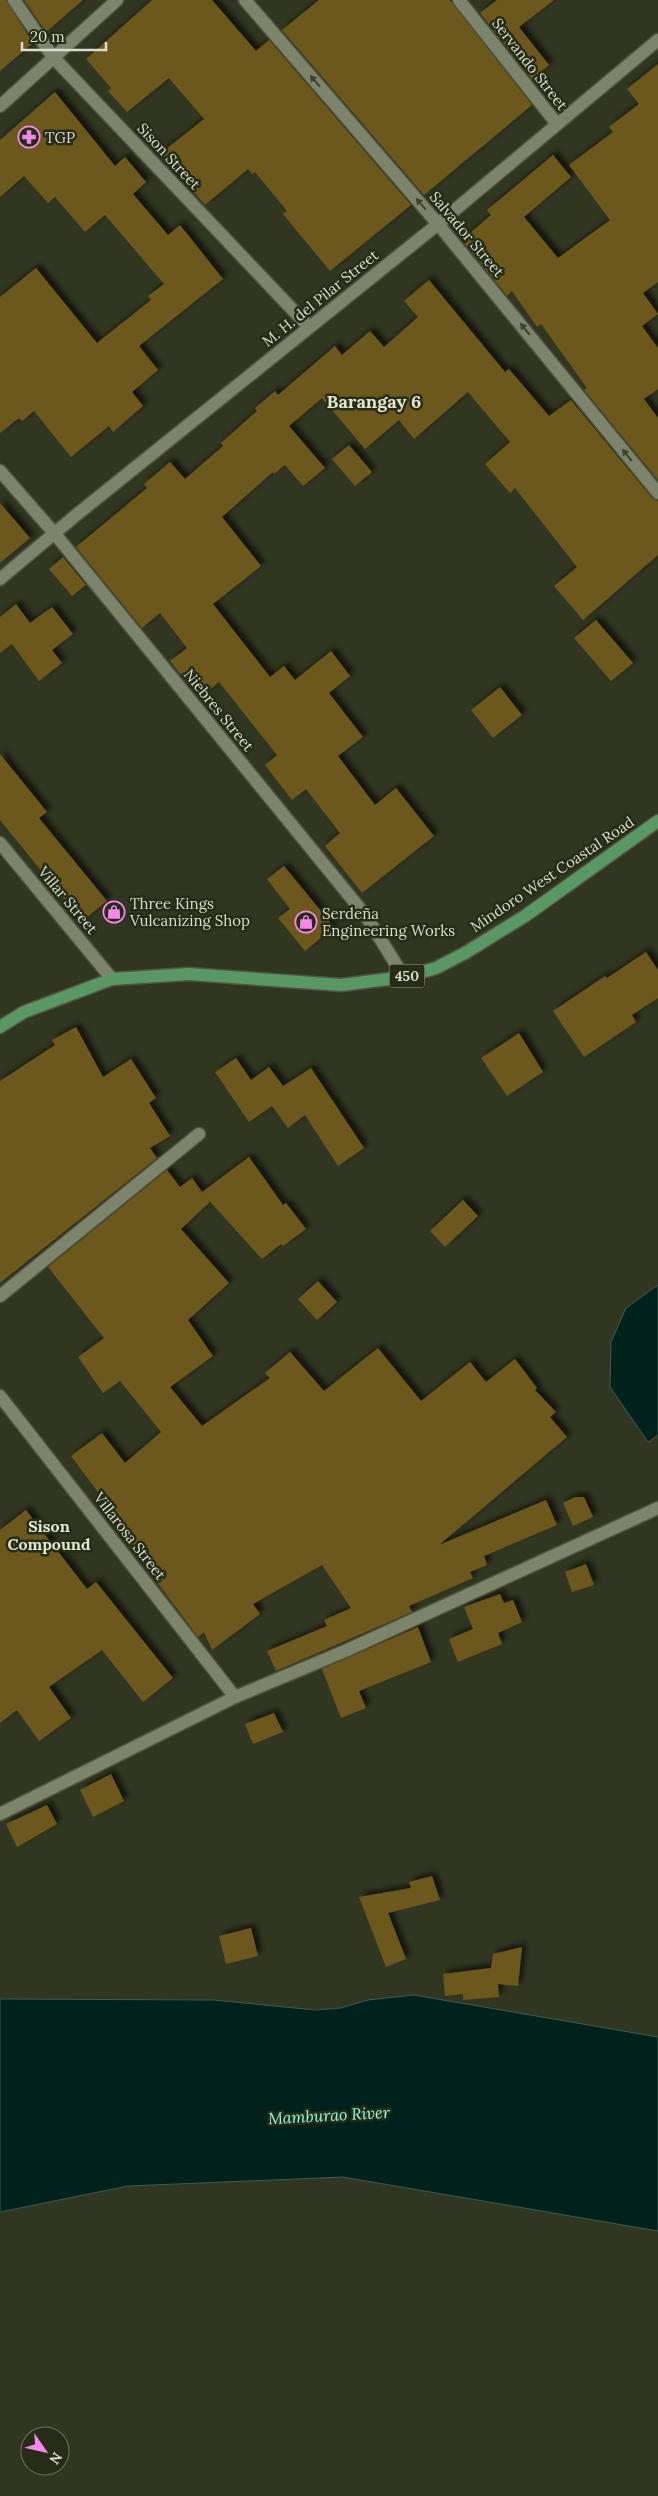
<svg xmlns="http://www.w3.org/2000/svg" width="658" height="2496" viewBox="0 0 658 2496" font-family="Lora,serif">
	<defs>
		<filter id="shadow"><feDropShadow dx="4.5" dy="-4.5" stdDeviation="2.5" flood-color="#0009"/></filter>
	</defs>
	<rect width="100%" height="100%" fill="#313621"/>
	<!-- water -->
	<g fill="#00221d" stroke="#415a53">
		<polygon points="658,1285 658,1435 648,1442 610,1387 611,1342 626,1308"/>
		<polygon points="414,1995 658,2037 658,2231 343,2177 128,2186 0,2212 0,1999 214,2000 315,2010 341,2008 368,2000"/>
	</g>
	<!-- building -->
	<g fill="#6c581a" filter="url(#shadow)">
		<polygon points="0,0 6,0 33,43 0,71"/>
		<polygon points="24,0 83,0 46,32"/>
		<polygon points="152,0 212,0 256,51 269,40 411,205 330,271 283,214 287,211 255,172 252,174 248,169 205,205 161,153 204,119 169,78 127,112 108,91 111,88 86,59"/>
		<polygon points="319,0 450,0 532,105 424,195 282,30"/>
		<polygon points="497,0 554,0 519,27 549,65 532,79 480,13"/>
		<polygon points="658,64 658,282 643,293 658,314 642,326 658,348 658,389 644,399 658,418 658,480 584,390 587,388 541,324 537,327 512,291 507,296 462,240 491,215 487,210 553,155 571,177 524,217 558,258 610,220 569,165 613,132 609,127 639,104 627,89"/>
		<polygon points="55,92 115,166 125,157 146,182 133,194 168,235 180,225 223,279 139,346 158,370 132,392 143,406 113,432 109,426 71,457 34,411 22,421 19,418 0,433 0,297 36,268 97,343 151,300 148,296 164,284 105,215 85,232 55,197 48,203 24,176 0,197 0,140"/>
		<polygon points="429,280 505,372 509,369 549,416 571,400 652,498 658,501 658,555 583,620 554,586 577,567 515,488 510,493 485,464 510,442 468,392 414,439 399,420 365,449 322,398 289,426 325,468 303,486 285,465 274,474 273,472 222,517 261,566 213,604 270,677 284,666 295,680 331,651 350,676 329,693 363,737 338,756 375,805 396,788 434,836 362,893 325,846 340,833 306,789 292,800 265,765 277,755 219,682 200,698 170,661 187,648 160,613 142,628 76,547 147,488 144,484 170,462 185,479 223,446 221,443 257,411 255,408 275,391 278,395 335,346 342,355 370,331 384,347 418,317 404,301"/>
		<polygon points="349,445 372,472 355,486 332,459"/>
		<polygon points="0,503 30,538 0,563"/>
		<polygon points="63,557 86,585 72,596 49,569"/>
		<polygon points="16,604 30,623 52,607 73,634 52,650 62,663 39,681 12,644 0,653 0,617"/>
		<polygon points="596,620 633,663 611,681 574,638"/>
		<polygon points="500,687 522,715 493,738 471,710"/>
		<polygon points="0,754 47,812 39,818 107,901 82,921 0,820"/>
		<polygon points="284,866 334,927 305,951 278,918 290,909 267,879"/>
		<polygon points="646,952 658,970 658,998 632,1015 636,1022 584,1057 553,1011 605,976 607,978"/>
		<polygon points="76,1027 103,1077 131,1059 156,1098 149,1103 170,1136 150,1148 157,1158 0,1283 0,1081 55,1045 52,1040"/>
		<polygon points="519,1033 543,1072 507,1096 481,1058"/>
		<polygon points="236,1058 251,1080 269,1067 283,1086 311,1068 364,1148 338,1166 305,1115 288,1128 272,1106 249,1122 215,1072"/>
		<polygon points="249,1157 283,1205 286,1203 306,1229 283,1246 281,1244 262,1259 205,1196 210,1202 181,1229 229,1283 188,1320 213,1356 170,1387 202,1426 270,1378 265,1373 290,1352 324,1391 378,1348 421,1401 470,1362 486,1382 515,1359 537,1388 535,1390 556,1412 550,1417 567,1437 439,1545 546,1500 557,1525 484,1556 487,1565 470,1572 473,1578 409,1606 412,1612 276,1671 267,1651 327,1626 324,1620 351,1608 322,1565 253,1604 260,1614 212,1650 204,1632 198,1637 130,1546 103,1505 106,1503 71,1456 102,1433 125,1463 161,1432 120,1381 103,1393 78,1357 104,1338 48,1267 167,1170 180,1187 192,1178 202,1192"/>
		<polygon points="463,1200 478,1216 445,1247 430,1231"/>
		<polygon points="318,1281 337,1302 317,1320 298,1299"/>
		<polygon points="575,1497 584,1497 593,1517 573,1526 563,1503"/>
		<polygon points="26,1510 87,1589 96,1582 173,1678 143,1702 102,1650 49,1687 71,1718 39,1741 17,1710 0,1723 0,1530"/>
		<polygon points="586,1564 594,1585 572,1592 565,1572"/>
		<polygon points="500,1594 504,1603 513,1600 522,1622 498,1633 502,1644 458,1662 449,1639 473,1629 464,1607"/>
		<polygon points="418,1627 431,1662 359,1691 366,1708 341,1718 322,1669"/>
		<polygon points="274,1713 283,1732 253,1744 245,1724"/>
		<polygon points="111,1774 124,1801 93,1817 80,1790"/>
		<polygon points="47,1805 57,1824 17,1847 6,1824"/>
		<polygon points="432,1876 440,1900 388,1913 406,1959 386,1967 359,1897 411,1888 409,1882"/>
		<polygon points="251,1928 258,1956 226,1964 219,1936"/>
		<polygon points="522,1947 518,1986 498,1984 499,1997 463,2000 463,1994 445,1996 443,1974 491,1968 493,1954"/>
	</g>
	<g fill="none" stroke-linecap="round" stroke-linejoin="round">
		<!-- minor casing -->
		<g stroke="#4f5341" stroke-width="15">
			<g id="minor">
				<polyline points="14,0 53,57 309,327"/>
				<polyline points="245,0 438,224 658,493"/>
				<polyline points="459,0 557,124"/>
				<polyline points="0,106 117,0"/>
				<polyline points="0,471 55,534 366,916 404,977"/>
				<polyline points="0,579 75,516 438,224 658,40"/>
				<polyline points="0,843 112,979"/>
				<polyline points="0,1296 199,1134"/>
				<polyline points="0,1396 235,1697"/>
				<polyline points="0,1814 235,1697 345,1651 658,1508"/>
			</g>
		</g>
		<!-- major casing -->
		<g stroke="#4f5341" stroke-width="15">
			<polyline id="major" points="0,1027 24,1012 112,979 189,974 341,985 404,977 436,968 465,953 525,916 658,821"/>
		</g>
		<!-- minor -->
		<use href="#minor" stroke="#7d846c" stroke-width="12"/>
		<!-- major -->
		<use href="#major" stroke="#599864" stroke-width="12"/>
	</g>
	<!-- one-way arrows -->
	<defs><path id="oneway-solid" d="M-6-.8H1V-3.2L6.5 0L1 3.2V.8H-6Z" transform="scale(1.25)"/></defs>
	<g fill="#3c422c">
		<use href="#oneway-solid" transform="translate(315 81) rotate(-131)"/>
		<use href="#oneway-solid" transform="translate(421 204) rotate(-131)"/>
		<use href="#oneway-solid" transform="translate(525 329) rotate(-129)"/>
		<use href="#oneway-solid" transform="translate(627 455) rotate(-129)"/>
	</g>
	<!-- icons -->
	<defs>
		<g id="pharmacy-ring" transform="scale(1.125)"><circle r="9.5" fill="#272c17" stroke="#f688ed" stroke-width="1.5"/><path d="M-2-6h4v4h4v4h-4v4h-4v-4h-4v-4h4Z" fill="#f688ed"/></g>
		<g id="shop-ring" transform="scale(1.125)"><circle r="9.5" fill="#272c17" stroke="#f688ed" stroke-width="1.5"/><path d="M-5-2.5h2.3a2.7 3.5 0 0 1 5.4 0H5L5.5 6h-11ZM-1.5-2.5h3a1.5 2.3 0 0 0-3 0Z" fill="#f688ed"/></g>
	</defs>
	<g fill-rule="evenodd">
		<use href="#pharmacy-ring" x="29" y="137"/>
		<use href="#shop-ring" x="114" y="912"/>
		<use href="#shop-ring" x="306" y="922"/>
	</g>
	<g text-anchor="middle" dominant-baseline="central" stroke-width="5" stroke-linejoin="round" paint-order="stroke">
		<!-- shield labels -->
		<rect fill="#272c17" stroke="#a4a898" stroke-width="1" x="389.5" y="964.5" width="35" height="23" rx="4"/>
		<g font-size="14" font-weight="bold" fill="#d9ddd0">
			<text x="407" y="976">450</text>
		</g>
		<!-- street labels -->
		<g font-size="15" fill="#d9ddd0" stroke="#272c17">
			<text transform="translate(530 64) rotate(52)">Servando Street</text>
			<text transform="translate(169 156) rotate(47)">Sison Street</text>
			<text transform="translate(467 234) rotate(50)">Salvador Street</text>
			<text transform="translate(320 298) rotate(-39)">M. H. del Pilar Street</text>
			<text transform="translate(219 710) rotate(51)">Niebres Street</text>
			<text transform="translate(552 874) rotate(-34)">Mindoro West Coastal Road</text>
			<text transform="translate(68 900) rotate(50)">Villar Street</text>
			<text transform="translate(130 1536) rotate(52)">Villarosa Street</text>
		</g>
		<!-- poi labels -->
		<g font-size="15" fill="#d9ddd0" stroke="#272c17" text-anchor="start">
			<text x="45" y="137">TGP</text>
			<text x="130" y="903">Three Kings<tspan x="130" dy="17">Vulcanizing Shop</tspan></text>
			<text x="322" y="913">Serdeña<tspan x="322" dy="17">Engineering Works</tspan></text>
		</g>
		<!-- neighbourhood labels -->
		<g font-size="16" font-weight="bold" fill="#dfe7cc" stroke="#272c17">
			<text x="49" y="1526">Sison<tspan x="49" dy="18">Compound</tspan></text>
		</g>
		<!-- water labels -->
		<g font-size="16" font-style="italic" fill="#8cfbe7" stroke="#272c17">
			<text transform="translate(329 2115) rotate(-3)">Mamburao River</text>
		</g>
		<!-- quarter labels -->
		<g font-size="18" font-weight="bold" fill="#dfe7cc" stroke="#272c17">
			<text x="374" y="401">Barangay 6</text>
		</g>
	</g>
	<!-- north arrow -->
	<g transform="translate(45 2451) rotate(124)"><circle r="24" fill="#272c17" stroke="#6e7361"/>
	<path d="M0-4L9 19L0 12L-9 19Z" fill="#f688ed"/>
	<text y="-8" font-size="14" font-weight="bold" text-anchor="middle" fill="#d9ddd0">N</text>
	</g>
	<!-- scale -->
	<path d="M22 42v8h84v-8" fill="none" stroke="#d9ddd0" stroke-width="2.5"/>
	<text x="30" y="42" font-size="15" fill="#d9ddd0" stroke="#272c17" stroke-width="4" paint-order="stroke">20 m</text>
</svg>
